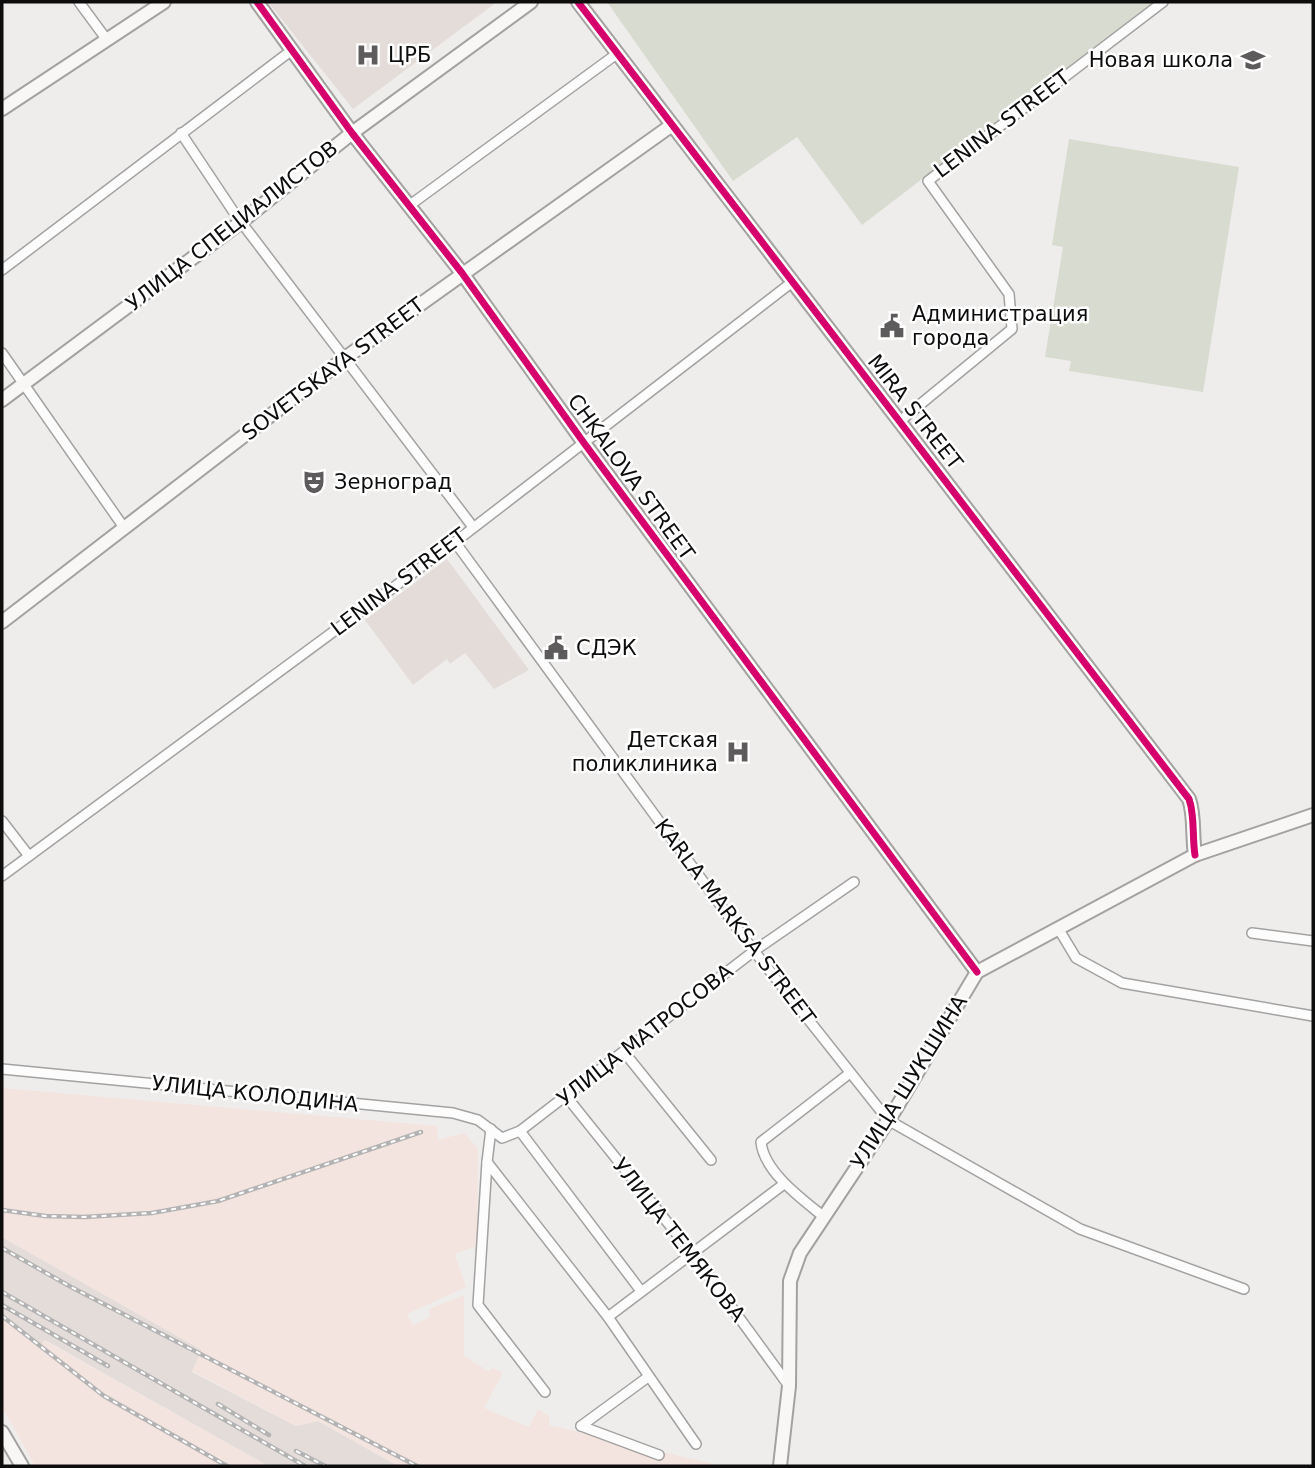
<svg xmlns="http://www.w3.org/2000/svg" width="1315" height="1468" viewBox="0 0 1315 1468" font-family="'DejaVu Sans',sans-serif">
	<rect width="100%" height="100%" fill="#efedeb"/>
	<!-- built -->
	<g fill="#e3dcd9">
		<polygon points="268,2 497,2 353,109"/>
		<polygon points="447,559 529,670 494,689 465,653 450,664 447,659 413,685 365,620"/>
		<polygon points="2,1237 202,1350 192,1372 296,1426 318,1421 398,1466 268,1466 45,1340 41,1346 2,1313"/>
	</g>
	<!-- industrial -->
	<g fill="#f3e4df">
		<polygon points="2,1088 437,1126 438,1140 464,1133 478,1148 477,1246 455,1254 466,1287 407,1314 413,1325 430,1317 429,1309 464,1295 464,1356 488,1371 493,1368 503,1373 484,1408 529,1427 538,1409 549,1416 549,1425 722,1466 398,1466 318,1421 296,1426 192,1371 202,1350 2,1237"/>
		<polygon points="2,1313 40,1346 44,1340 268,1466 35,1466 2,1407"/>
	</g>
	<!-- green -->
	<g fill="#d8dbcf">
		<polygon points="607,2 1153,2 862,225 797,137 733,181"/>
		<polygon points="1069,139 1239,167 1203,392 1069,371 1071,361 1045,357 1063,247 1052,245"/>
	</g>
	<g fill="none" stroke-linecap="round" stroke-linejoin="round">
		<!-- street casing -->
		<g stroke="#a3a2a1" stroke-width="12">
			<g id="street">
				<polyline points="79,2 107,40"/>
				<polyline points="181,133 235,214 473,527"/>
				<polyline points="410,205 618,53"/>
				<polyline points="2,270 292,50"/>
				<polyline points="2,353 125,529"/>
				<polyline points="900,421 1012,329 1009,294 928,181 1163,2"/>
				<polyline points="455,542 754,951 888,1120 1080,1229 1244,1289"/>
				<polyline points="2,821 29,856"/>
				<polyline points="2,876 455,542 791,283"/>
				<polyline points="1058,928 1076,958 1122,983 1313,1016"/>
				<polyline points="1252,933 1313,941"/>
				<polyline points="624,1052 711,1160"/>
				<polyline points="2,1069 453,1113 478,1120 502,1138 520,1131 754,951 854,882"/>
				<polyline points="566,1096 692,1253 789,1386"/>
				<polyline points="491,1129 487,1162 608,1317 696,1444"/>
				<polyline points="520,1131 641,1291"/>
				<polyline points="487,1162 478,1305 545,1392"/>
				<path d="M824,1217C802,1199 764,1172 761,1142L850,1073"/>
				<polyline points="608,1317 784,1184"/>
				<polyline points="581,1426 648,1377"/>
				<polyline points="581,1426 659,1455"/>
			</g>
		</g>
		<!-- secondary casing -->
		<g stroke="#a3a2a1" stroke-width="16">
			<g id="secondary">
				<polyline points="257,2 352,133 462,273 584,443 977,972"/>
				<path d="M578,2L1189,799C1195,815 1192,837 1195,855"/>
				<polyline points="2,109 164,2"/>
				<polyline points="2,400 241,222 352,133 531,2"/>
				<polyline points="2,622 345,358 672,125"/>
				<polyline points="2,1432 22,1466"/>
				<polyline points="780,1466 789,1386 790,1281 800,1253 895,1110 977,972 1195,855 1313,815"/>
			</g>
		</g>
		<!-- street -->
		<use href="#street" stroke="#fdfcfc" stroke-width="9"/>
		<!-- secondary -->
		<use href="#secondary" stroke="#f8f7f5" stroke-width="12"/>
		<!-- rail casing -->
		<g stroke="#b4b3b3" stroke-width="4.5">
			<g id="rail">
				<polyline points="2,1210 45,1216 84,1217 152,1213 218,1201 421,1132"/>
				<polyline points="2,1248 71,1287 417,1466"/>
				<polyline points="2,1292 305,1466"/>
				<polyline points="2,1305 108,1366"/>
				<polyline points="2,1316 104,1396 227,1466"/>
				<polyline points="218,1404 269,1435"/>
				<polyline points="296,1451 325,1466"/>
			</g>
		</g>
		<!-- rail -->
		<use href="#rail" stroke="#fff" stroke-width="2" stroke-dasharray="5" stroke-linecap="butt"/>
		<!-- cycleway casing -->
		<g stroke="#fff" stroke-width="11">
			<g id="cycleway">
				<polyline points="257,2 352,133 462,273 584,443 977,972"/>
				<path d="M578,2L1189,799C1195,815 1192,837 1195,855"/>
			</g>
		</g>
		<!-- cycleway -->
		<use href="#cycleway" stroke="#d6006c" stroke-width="7"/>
	</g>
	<!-- icons -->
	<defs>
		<g id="hospital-bare" transform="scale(1.89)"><path d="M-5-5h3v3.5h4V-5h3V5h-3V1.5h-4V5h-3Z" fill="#5d5b5b" stroke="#fff" stroke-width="2.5" paint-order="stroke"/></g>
		<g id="school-bare" transform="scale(1.89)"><path d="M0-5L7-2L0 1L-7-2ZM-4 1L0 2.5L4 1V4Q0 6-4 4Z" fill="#5d5b5b" stroke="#fff" stroke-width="2.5" paint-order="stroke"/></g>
		<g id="civic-bare" transform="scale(1.89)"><path d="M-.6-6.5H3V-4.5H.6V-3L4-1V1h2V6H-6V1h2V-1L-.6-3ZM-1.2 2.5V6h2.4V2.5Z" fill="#5d5b5b" stroke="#fff" stroke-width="2.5" paint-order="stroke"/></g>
		<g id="theatre-bare" transform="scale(1.89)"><path d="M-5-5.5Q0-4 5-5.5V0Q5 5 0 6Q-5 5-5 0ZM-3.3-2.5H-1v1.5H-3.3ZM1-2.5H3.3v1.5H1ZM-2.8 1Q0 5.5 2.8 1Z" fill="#5d5b5b" stroke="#fff" stroke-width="2.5" paint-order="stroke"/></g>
	</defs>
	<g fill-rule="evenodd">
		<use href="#hospital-bare" x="368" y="55"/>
		<use href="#school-bare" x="1253" y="60"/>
		<use href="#civic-bare" x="892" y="326"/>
		<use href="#theatre-bare" x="314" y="482"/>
		<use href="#civic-bare" x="556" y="648"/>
		<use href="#hospital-bare" x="738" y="752"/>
	</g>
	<g text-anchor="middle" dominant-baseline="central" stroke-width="5" stroke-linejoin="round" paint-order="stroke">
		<!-- poi labels -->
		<g font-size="21" fill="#0e0d0d" stroke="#fff" text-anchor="start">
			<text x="388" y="55">ЦРБ</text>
			<text x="1233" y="60" text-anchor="end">Новая школа</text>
			<text x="912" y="314">Администрация<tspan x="912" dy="24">города</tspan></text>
			<text x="334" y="482">Зерноград</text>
			<text x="576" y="648">СДЭК</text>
			<text x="718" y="740" text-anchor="end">Детская<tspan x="718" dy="24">поликлиника</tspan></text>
		</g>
		<!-- street labels -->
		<g font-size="21" fill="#0e0d0d" stroke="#fff">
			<text transform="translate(1002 124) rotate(-37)">LENINA STREET</text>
			<text transform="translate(232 226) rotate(-38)">УЛИЦА СПЕЦИАЛИСТОВ</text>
			<text transform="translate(333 369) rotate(-37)">SOVETSKAYA STREET</text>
			<text transform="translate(915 412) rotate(52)">MIRA STREET</text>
			<text transform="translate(631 477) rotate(54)">CHKALOVA STREET</text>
			<text transform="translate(399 582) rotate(-37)">LENINA STREET</text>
			<text transform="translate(735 922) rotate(53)">KARLA MARKSA STREET</text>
			<text transform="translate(645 1035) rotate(-38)">УЛИЦА МАТРОСОВА</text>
			<text transform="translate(909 1082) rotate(-58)">УЛИЦА ШУКШИНА</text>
			<text transform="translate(255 1094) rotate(6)">УЛИЦА КОЛОДИНА</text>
			<text transform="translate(679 1240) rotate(52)">УЛИЦА ТЕМЯКОВА</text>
		</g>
	</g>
	<!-- border -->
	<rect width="1315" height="1468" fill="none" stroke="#0e0d0d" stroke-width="7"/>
</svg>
